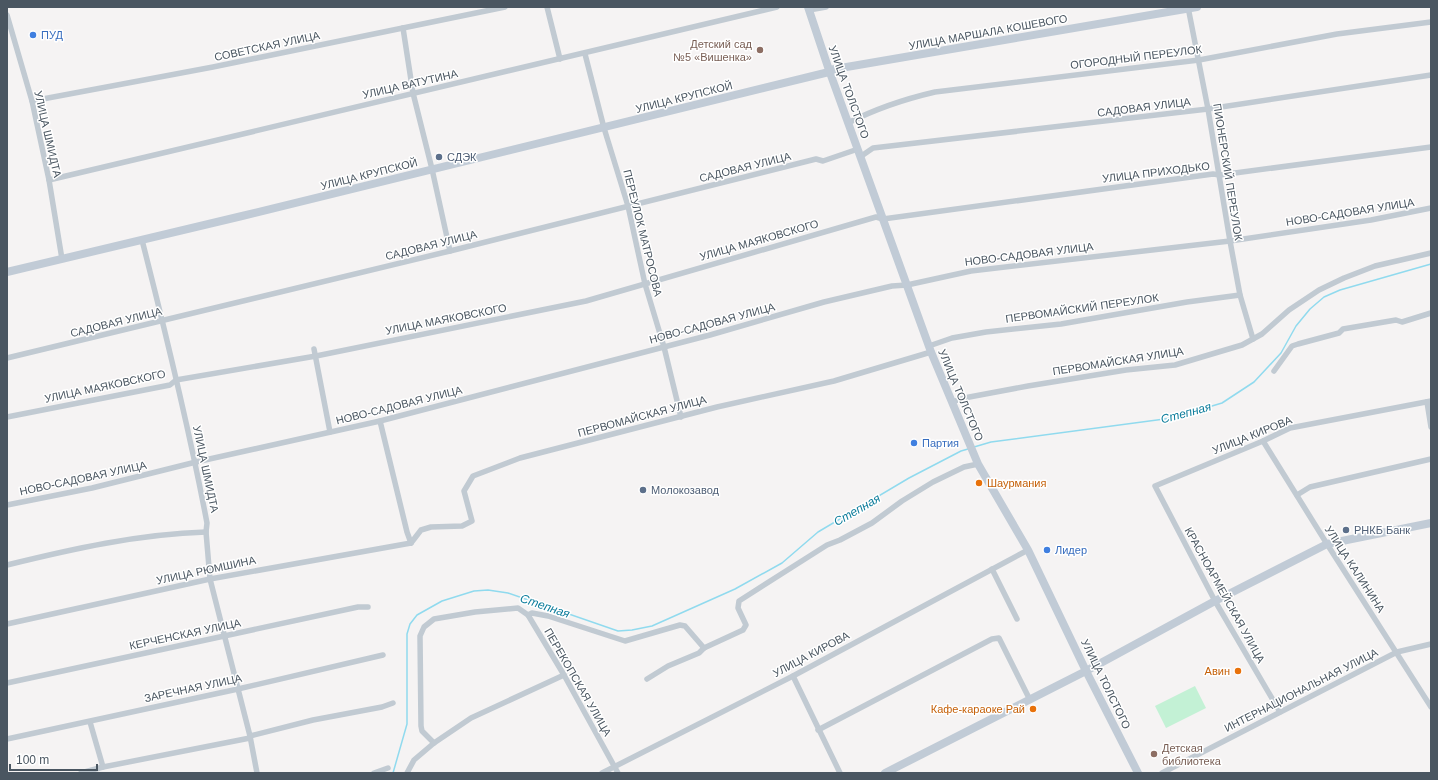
<svg xmlns="http://www.w3.org/2000/svg" width="1438" height="780" viewBox="0 0 1438 780" font-family="Arial,sans-serif">
	<rect width="100%" height="100%" fill="#f5f3f3"/>
	<!-- park -->
	<polygon fill="#c3f1d5" points="1195,686 1206,708 1166,728 1155,706"/>
	<g fill="none" stroke-linecap="round" stroke-linejoin="round">
		<!-- stream -->
		<g stroke="#90daee" stroke-width="1.5">
			<polyline points="974,447 991,442 1172,418 1222,403 1254,382 1281,353 1296,326 1310,309 1324,297 1340,290 1431,264"/>
			<polyline points="393,773 407,724 407,634 410,624 417,615 442,601 474,591 488,590 508,593 618,631 632,630 652,626 735,589 782,563 818,532 909,478 961,451 968,449"/>
		</g>
		<!-- street -->
		<g stroke="#c1cad2" stroke-width="5.5">
			<polyline points="547,7 560,59"/>
			<polyline points="1188,7 1208,109 1230,241 1240,295 1253,339"/>
			<polyline points="809,10 826,7"/>
			<polyline points="7,15 32,101 49,180 62,259"/>
			<polyline points="403,28 413,93 432,169 450,251"/>
			<polyline points="585,54 604,128 628,206 645,284 664,347 681,417"/>
			<polyline points="32,101 213,67 505,7"/>
			<path d="M848,123C875,109 905,99 935,92L1199,60L1337,34L1431,22"/>
			<polyline points="860,157 873,148 1208,109 1431,75"/>
			<polyline points="49,180 777,7"/>
			<path d="M142,240C166,334 189,428 207,523L206,532L210,579L250,736L257,773"/>
			<polyline points="929,346 952,338 986,332 1061,324 1187,302 1240,295"/>
			<polyline points="314,349 330,432"/>
			<polyline points="7,358 450,251 816,159 823,161 858,149"/>
			<polyline points="1274,371 1292,346 1298,344 1339,333 1343,329 1396,320 1402,322 1431,313"/>
			<polyline points="952,402 964,398 1028,386 1126,370 1175,365 1242,345 1262,334 1289,310 1319,290 1344,278 1375,266 1431,253"/>
			<polyline points="1427,402 1431,427"/>
			<polyline points="7,417 170,385 176,380 316,356 586,301 876,217 883,219 1213,174 1220,175 1431,147"/>
			<polyline points="380,421 407,532 411,543"/>
			<polyline points="1263,441 1327,544 1431,707"/>
			<polyline points="1297,495 1310,487 1431,459"/>
			<polyline points="7,505 92,488 196,462 380,421 710,335 824,302 892,286 907,285 971,271 1230,241 1371,220 1431,208"/>
			<polyline points="411,543 421,530 431,527 462,526 472,521 464,491 473,476 520,458 717,407 834,381 931,352"/>
			<path d="M7,565C72,549 139,534 206,532"/>
			<polyline points="992,569 1017,619"/>
			<polyline points="528,615 532,613 548,616 625,641 680,625 685,626 704,648 743,630 746,625 738,608 739,601 827,545 840,540 872,523 902,501 933,482 964,467 978,464"/>
			<polyline points="7,624 210,579 411,543"/>
			<polyline points="793,676 840,773"/>
			<polyline points="647,679 668,666 699,653 704,648"/>
			<polyline points="7,683 358,607 368,607"/>
			<polyline points="1280,712 1215,601 1155,486 1263,441 1290,428 1431,401"/>
			<polyline points="90,722 103,767"/>
			<polyline points="818,730 992,639 999,638 1030,700"/>
			<polyline points="250,736 313,720 382,707 393,703"/>
			<polyline points="7,739 238,689 383,655"/>
			<polyline points="434,743 422,731 421,726 420,636 424,627 434,619 475,612 518,608 528,615 564,675 618,773"/>
			<polyline points="81,773 103,767 250,738"/>
			<polyline points="374,773 388,768"/>
			<polyline points="407,773 414,760 434,743 471,718 564,675"/>
			<polyline points="602,773 793,676 1028,550"/>
			<polyline points="1162,773 1397,652 1431,644"/>
		</g>
		<!-- secondary -->
		<g stroke="#c1cbd6" stroke-width="8">
			<polyline points="808,7 829,70 931,352 978,464 1028,550 1086,671 1138,773"/>
			<polyline points="829,70 1197,7"/>
			<polyline points="7,272 242,216 829,72"/>
			<polyline points="885,773 1086,671 1215,601 1327,544 1431,523"/>
		</g>
	</g>
	<!-- markers -->
	<g fill="#3f7fe0" stroke="#fff" stroke-width="1.5">
		<circle cx="33" cy="35" r="4"/>
		<circle cx="914" cy="443" r="4"/>
		<circle cx="1047" cy="550" r="4"/>
	</g>
	<g fill="#8d6e63" stroke="#fff" stroke-width="1.5">
		<circle cx="760" cy="50" r="4"/>
		<circle cx="1154" cy="754" r="4"/>
	</g>
	<g fill="#5c6f8a" stroke="#fff" stroke-width="1.5">
		<circle cx="439" cy="157" r="4"/>
		<circle cx="643" cy="490" r="4"/>
		<circle cx="1346" cy="530" r="4"/>
	</g>
	<g fill="#e8710a" stroke="#fff" stroke-width="1.5">
		<circle cx="979" cy="483" r="4"/>
		<circle cx="1238" cy="671" r="4"/>
		<circle cx="1033" cy="709" r="4"/>
	</g>
	<g text-anchor="middle" dominant-baseline="central" stroke-width="3" stroke-linejoin="round" paint-order="stroke">
		<!-- street labels -->
		<g font-size="11" fill="#4a5661" stroke="#fff">
			<text transform="translate(988 32) rotate(-10)">УЛИЦА МАРШАЛА КОШЕВОГО</text>
			<text transform="translate(267 46) rotate(-12)">СОВЕТСКАЯ УЛИЦА</text>
			<text transform="translate(1136 57) rotate(-7)">ОГОРОДНЫЙ ПЕРЕУЛОК</text>
			<text transform="translate(410 84) rotate(-13)">УЛИЦА ВАТУТИНА</text>
			<text transform="translate(849 92) rotate(70)">УЛИЦА ТОЛСТОГО</text>
			<text transform="translate(684 97) rotate(-14)">УЛИЦА КРУПСКОЙ</text>
			<text transform="translate(1144 107) rotate(-7)">САДОВАЯ УЛИЦА</text>
			<text transform="translate(48 134) rotate(77)">УЛИЦА ШМИДТА</text>
			<text transform="translate(745 167) rotate(-14)">САДОВАЯ УЛИЦА</text>
			<text transform="translate(1156 172) rotate(-7)">УЛИЦА ПРИХОДЬКО</text>
			<text transform="translate(1228 172) rotate(81)">ПИОНЕРСКИЙ ПЕРЕУЛОК</text>
			<text transform="translate(369 174) rotate(-14)">УЛИЦА КРУПСКОЙ</text>
			<text transform="translate(1350 212) rotate(-9)">НОВО-САДОВАЯ УЛИЦА</text>
			<text transform="translate(643 233) rotate(76)">ПЕРЕУЛОК МАТРОСОВА</text>
			<text transform="translate(759 240) rotate(-16)">УЛИЦА МАЯКОВСКОГО</text>
			<text transform="translate(431 245) rotate(-14)">САДОВАЯ УЛИЦА</text>
			<text transform="translate(1029 254) rotate(-7)">НОВО-САДОВАЯ УЛИЦА</text>
			<text transform="translate(1082 308) rotate(-8)">ПЕРВОМАЙСКИЙ ПЕРЕУЛОК</text>
			<text transform="translate(446 319) rotate(-11)">УЛИЦА МАЯКОВСКОГО</text>
			<text transform="translate(116 322) rotate(-14)">САДОВАЯ УЛИЦА</text>
			<text transform="translate(712 323) rotate(-15)">НОВО-САДОВАЯ УЛИЦА</text>
			<text transform="translate(1118 361) rotate(-9)">ПЕРВОМАЙСКАЯ УЛИЦА</text>
			<text transform="translate(105 386) rotate(-12)">УЛИЦА МАЯКОВСКОГО</text>
			<text transform="translate(961 395) rotate(67)">УЛИЦА ТОЛСТОГО</text>
			<text transform="translate(399 405) rotate(-14)">НОВО-САДОВАЯ УЛИЦА</text>
			<text transform="translate(642 416) rotate(-15)">ПЕРВОМАЙСКАЯ УЛИЦА</text>
			<text transform="translate(1252 435) rotate(-22)">УЛИЦА КИРОВА</text>
			<text transform="translate(206 469) rotate(78)">УЛИЦА ШМИДТА</text>
			<text transform="translate(83 478) rotate(-12)">НОВО-САДОВАЯ УЛИЦА</text>
			<text transform="translate(1355 569) rotate(57)">УЛИЦА КАЛИНИНА</text>
			<text transform="translate(206 570) rotate(-12)">УЛИЦА РЮМШИНА</text>
			<text transform="translate(1225 595) rotate(61)">КРАСНОАРМЕЙСКАЯ УЛИЦА</text>
			<text transform="translate(185 634) rotate(-12)">КЕРЧЕНСКАЯ УЛИЦА</text>
			<text transform="translate(811 654) rotate(-28)">УЛИЦА КИРОВА</text>
			<text transform="translate(578 682) rotate(60)">ПЕРЕКОПСКАЯ УЛИЦА</text>
			<text transform="translate(1106 684) rotate(64)">УЛИЦА ТОЛСТОГО</text>
			<text transform="translate(193 688) rotate(-12)">ЗАРЕЧНАЯ УЛИЦА</text>
			<text transform="translate(1301 690) rotate(-27)">ИНТЕРНАЦИОНАЛЬНАЯ УЛИЦА</text>
		</g>
		<!-- shop labels -->
		<g font-size="11" fill="#366cbe" stroke="#fff" text-anchor="start">
			<text x="41" y="35">ПУД</text>
			<text x="922" y="443">Партия</text>
			<text x="1055" y="550">Лидер</text>
		</g>
		<!-- education labels -->
		<g font-size="11" fill="#785e54" stroke="#fff" text-anchor="end">
			<text x="752" y="44">Детский сад<tspan x="752" dy="13">№5 «Вишенка»</tspan></text>
			<text x="1162" y="748" text-anchor="start">Детская<tspan x="1162" dy="13">библиотека</tspan></text>
		</g>
		<!-- service labels -->
		<g font-size="11" fill="#4e5e75" stroke="#fff" text-anchor="start">
			<text x="447" y="157">СДЭК</text>
			<text x="651" y="490">Молокозавод</text>
			<text x="1354" y="530">РНКБ Банк</text>
		</g>
		<!-- food labels -->
		<g font-size="11" fill="#c56008" stroke="#fff" text-anchor="end">
			<text x="987" y="483" text-anchor="start">Шаурмания</text>
			<text x="1230" y="671">Авин</text>
			<text x="1025" y="709">Кафе-караоке Рай</text>
		</g>
		<!-- water labels -->
		<g font-size="12" font-style="italic" fill="#0c7c9b" stroke="#fff">
			<text transform="translate(1186 413) rotate(-15)">Степная</text>
			<text transform="translate(857 510) rotate(-30)">Степная</text>
			<text transform="translate(545 606) rotate(19)">Степная</text>
		</g>
	</g>
	<!-- border -->
	<rect width="1438" height="780" fill="none" stroke="#4a5661" stroke-width="16"/>
	<!-- scale -->
	<path d="M10 764v6h87v-6" fill="none" stroke="#4a5661" stroke-width="2"/>
	<text x="16" y="764" font-size="12" fill="#4a5661" stroke="#ffffff" stroke-width="3" paint-order="stroke">100 m</text>
</svg>
